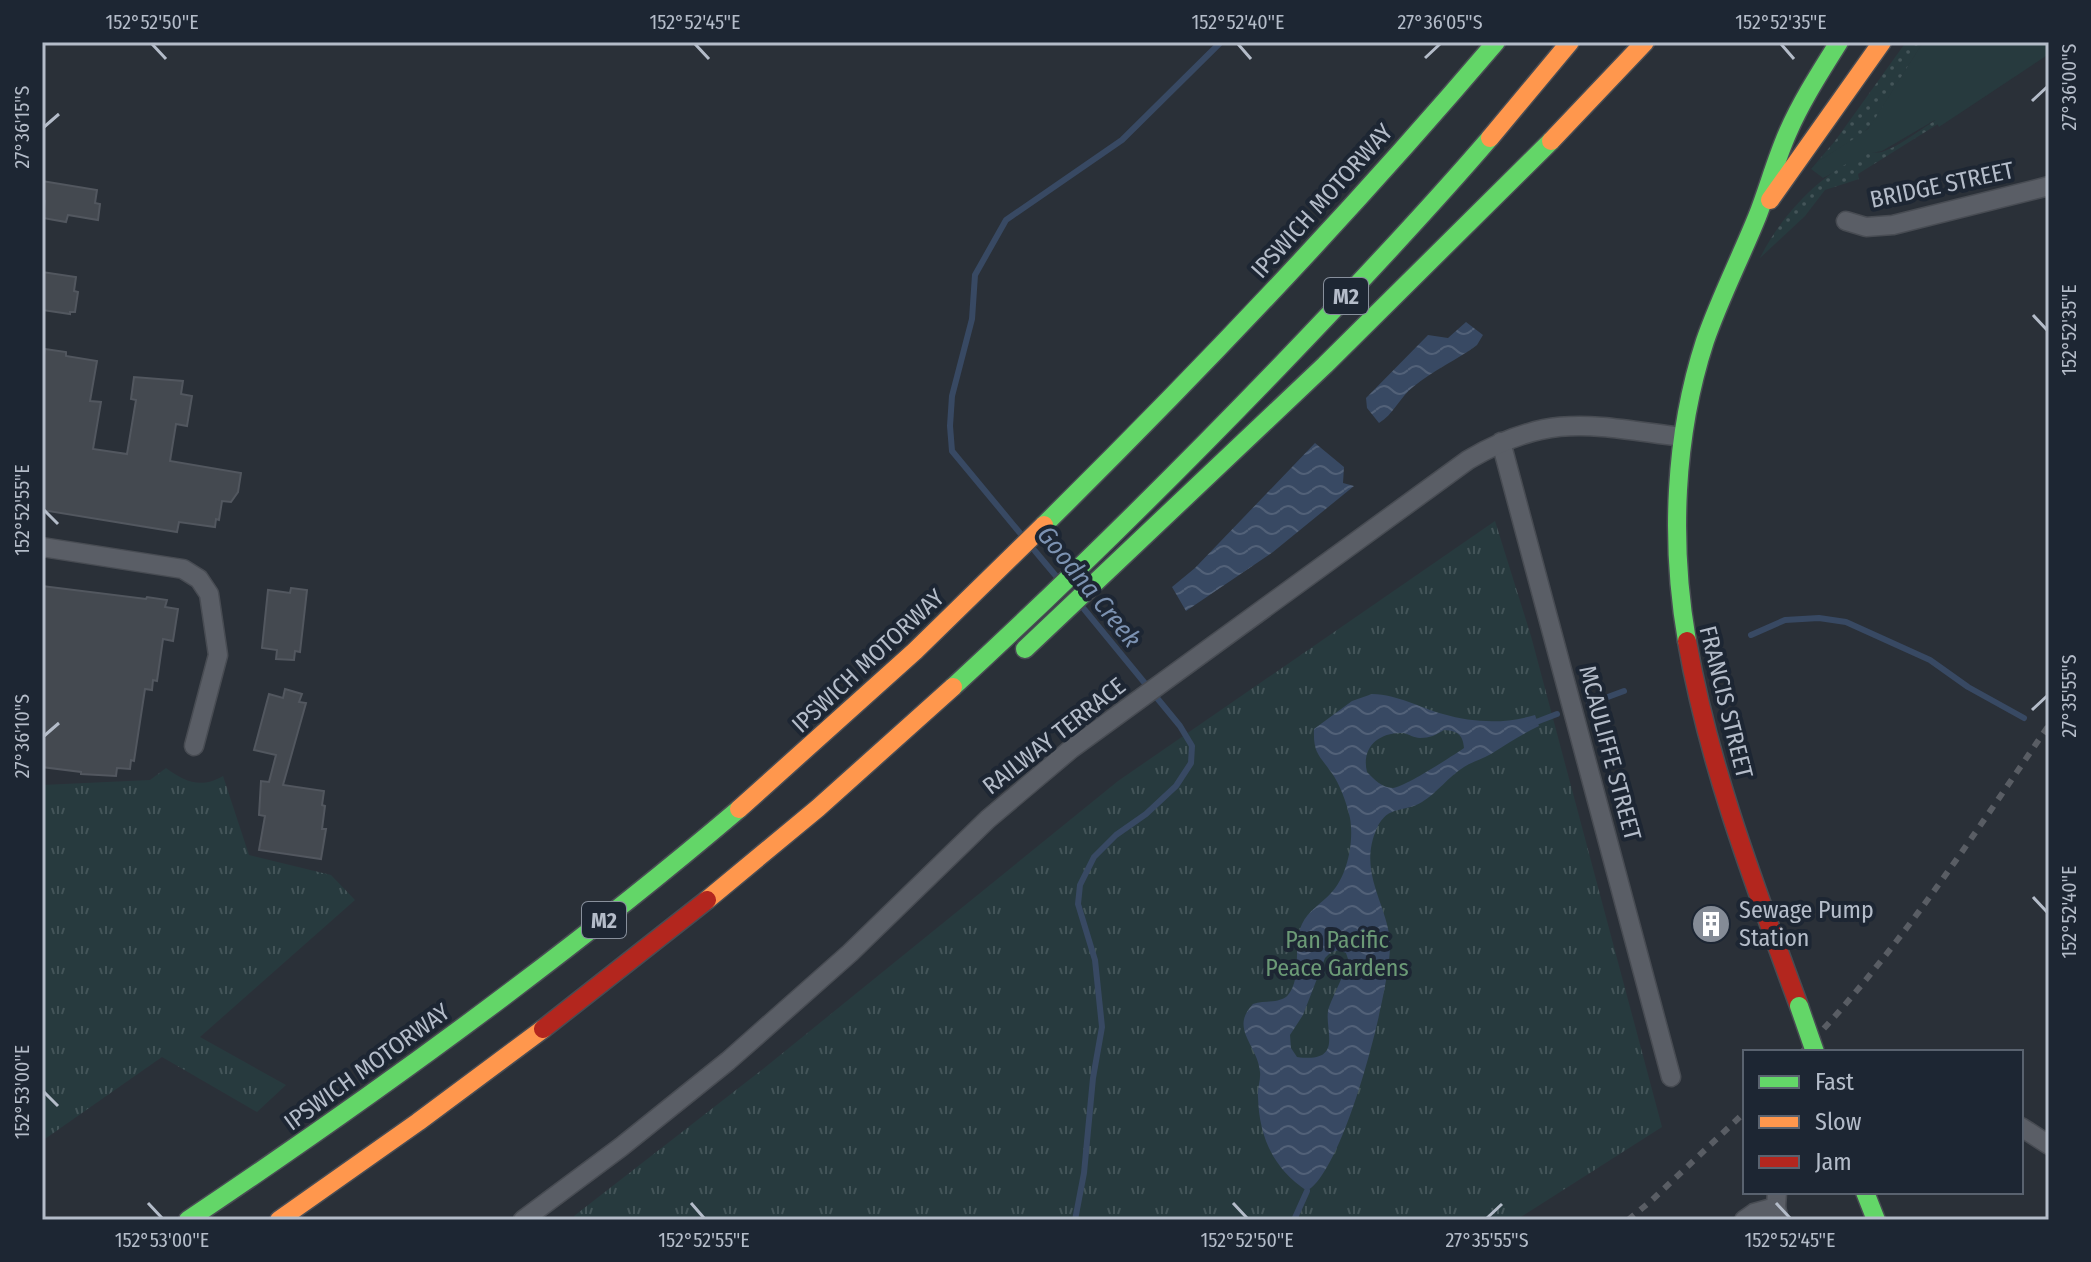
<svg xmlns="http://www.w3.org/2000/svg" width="2091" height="1262" viewBox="0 0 2091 1262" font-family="'Fira Sans Condensed',sans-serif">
	<defs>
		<pattern id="park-tufts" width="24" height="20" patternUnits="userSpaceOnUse" patternTransform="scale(2)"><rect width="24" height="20" fill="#273a3e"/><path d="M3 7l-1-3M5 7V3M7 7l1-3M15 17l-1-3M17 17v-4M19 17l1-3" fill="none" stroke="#445559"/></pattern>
		<pattern id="garden-dots" width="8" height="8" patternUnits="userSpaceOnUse" patternTransform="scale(2)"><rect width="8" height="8" fill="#273a3e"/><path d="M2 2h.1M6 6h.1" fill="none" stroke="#445559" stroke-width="1.8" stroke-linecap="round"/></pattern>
		<pattern id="water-waves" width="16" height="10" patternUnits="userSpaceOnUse" patternTransform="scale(2)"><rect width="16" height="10" fill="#384963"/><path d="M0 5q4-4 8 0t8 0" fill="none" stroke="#526178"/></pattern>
	</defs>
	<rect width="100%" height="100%" fill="#2a3038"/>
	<!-- grass -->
	<polygon fill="#273a3e" points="1923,42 2049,42 2049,54 1939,127 1935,120 1882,151 1872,153 1823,178 1811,169 1817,162 1868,129"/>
	<!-- park -->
	<g fill="url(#park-tufts)">
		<polygon points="1495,521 1531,636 1662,1127 1516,1220 575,1220 574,1216 763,1069 1118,781"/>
		<path d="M166,768C185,782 201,789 223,776L249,855L331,875L355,900L200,1037L286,1085L257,1112L162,1057L42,1141V785L150,780Z"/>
	</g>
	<!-- garden -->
	<g fill="url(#garden-dots)">
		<polygon points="1906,42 1923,42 1871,125 1863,133 1817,162 1835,141"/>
		<path d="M1936,120L1938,124L1858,174L1859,179L1825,190L1805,216L1760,258C1781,215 1824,169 1870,153C1874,152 1878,153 1882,152C1900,146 1919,130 1936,120Z"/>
	</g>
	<!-- water -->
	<g fill="url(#water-waves)" fill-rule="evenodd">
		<path d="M1466,322L1483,335L1477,345C1457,360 1433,370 1413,387C1400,397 1393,415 1379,423L1367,408L1366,398L1428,335L1448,338Z"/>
		<polygon points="1315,443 1344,467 1343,483 1354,486 1273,552 1186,611 1172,587 1195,568"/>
		<path d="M1372,694C1399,695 1418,707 1443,714C1474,723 1505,724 1535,715L1539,726C1522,734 1507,744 1491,754C1482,759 1472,762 1464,767C1448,777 1437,793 1422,802C1405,813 1388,804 1377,828C1356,874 1391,908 1390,947C1389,994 1345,1169 1307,1191C1273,1169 1259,1136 1258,1097C1257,1088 1261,1080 1260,1072C1258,1045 1229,1029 1253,1004C1264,1000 1280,1004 1288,995C1303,977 1292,945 1302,924C1308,911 1322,903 1331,893C1348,875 1354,841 1350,818C1347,804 1340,784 1331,772C1319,755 1313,753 1314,729L1352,701ZM1444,730C1457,731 1463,734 1464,748C1454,755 1403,788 1393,788C1382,788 1374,779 1367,772C1361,748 1378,732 1403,733C1409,734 1414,738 1420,738C1430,738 1436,735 1444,730ZM1339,950L1346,953L1348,959C1344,976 1335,991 1329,1007C1322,1027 1347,1064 1297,1057L1291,1048L1290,1035L1303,1015L1325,958L1331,952Z"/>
	</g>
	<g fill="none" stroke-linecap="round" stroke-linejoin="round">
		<!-- stream -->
		<g stroke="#384963" stroke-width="6">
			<polyline points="1020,533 952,451 950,426 952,396 972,319 975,275 1006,220 1122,140 1221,42"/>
			<polyline points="1035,551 1056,576"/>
			<polyline points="1751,635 1785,620 1819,618 1846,622 1930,660 1968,687 2024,718"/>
			<polyline points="1589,704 1624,691"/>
			<polyline points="1531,724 1557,714"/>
			<polyline points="1075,1220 1084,1173 1093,1078 1102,1027 1095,960 1078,904 1080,885 1094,857 1116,835 1146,814 1176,786 1191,763 1192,746 1180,726 1084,609"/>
			<polyline points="1294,1220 1307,1191"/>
		</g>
	</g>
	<!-- building -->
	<g fill="#444950" stroke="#52575f" stroke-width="2">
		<polygon points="42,181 97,190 95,203 100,204 98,220 68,215 66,222 43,218 45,201 42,200"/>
		<polygon points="42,272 76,277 74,291 78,292 75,312 70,312 70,314 42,310"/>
		<polygon points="45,349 66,352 66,356 97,361 90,401 101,402 93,449 127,454 136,400 131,399 134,377 183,381 181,394 192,396 187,426 176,424 170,461 241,473 238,492 231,502 222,501 219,520 216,519 215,527 179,522 177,532 42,510 42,367"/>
		<polygon points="42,586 146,599 147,597 167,600 165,607 178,609 173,641 163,639 157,681 153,680 152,690 145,689 134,761 131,760 130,769 117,768 116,776 81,774 81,772 42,767"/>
		<polygon points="291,588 307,590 300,652 295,651 294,660 276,659 277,650 262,648 268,590 290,593"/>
		<polygon points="285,689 302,694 299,702 306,703 283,785 324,791 322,805 325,806 322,829 326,829 321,859 259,850 265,816 259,815 261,781 269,782 276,755 254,750 269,694 283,698"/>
		<polygon points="1719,908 1725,933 1703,939 1697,914"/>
	</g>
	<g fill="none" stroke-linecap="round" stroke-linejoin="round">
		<!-- street casing -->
		<g stroke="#484c53" stroke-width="21">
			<g id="street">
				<polyline points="1846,221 1866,227 1893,225 2049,186"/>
				<polyline points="1501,442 1671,1077"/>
				<polyline points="42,547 183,569 199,579 209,594 218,655 194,746"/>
				<polyline points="2021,1127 2049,1145"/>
				<polyline points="1777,1192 1776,1207 1779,1220"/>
				<path d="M523,1220L621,1147L728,1061L850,953L988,819L1071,749L1468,460C1551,411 1593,426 1682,437"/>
				<polyline points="1744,1220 1754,1213 1776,1207"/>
			</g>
		</g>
		<!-- fast casing -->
		<g stroke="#484c53" stroke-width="21">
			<g id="fast">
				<path d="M1044,525C1201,370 1353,210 1496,42"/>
				<path d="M1687,641C1670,543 1674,436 1705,341C1720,298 1740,259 1757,217C1768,189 1776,159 1788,132C1802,100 1821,71 1839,42"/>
				<polyline points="1025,649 1325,365 1551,141"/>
				<path d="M953,687C1065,584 1173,477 1279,367C1351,292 1422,217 1490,138"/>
				<polyline points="1865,1192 1876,1220"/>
				<path d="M188,1220C379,1092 564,958 739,809"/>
			</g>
		</g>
		<!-- slow casing -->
		<g stroke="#484c53" stroke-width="21">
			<g id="slow">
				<polyline points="1490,138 1570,42"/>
				<polyline points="1551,141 1645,42"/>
				<polyline points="1770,200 1882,42"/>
				<polyline points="739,809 915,651 1044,525"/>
				<polyline points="707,900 818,808 953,687"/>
				<polyline points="279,1220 418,1122 543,1029"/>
			</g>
		</g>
		<!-- jam casing -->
		<g stroke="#484c53" stroke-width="21">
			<g id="jam">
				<path d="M1687,641C1709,767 1755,886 1799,1006"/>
				<polyline points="543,1029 707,900"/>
			</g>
		</g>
		<!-- street -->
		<use href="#street" stroke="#5a5e66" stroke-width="18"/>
		<!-- fast -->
		<use href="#fast" stroke="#63d668" stroke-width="18"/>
		<!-- slow -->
		<use href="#slow" stroke="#ff974d" stroke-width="18"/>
		<!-- jam -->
		<use href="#jam" stroke="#b3261e" stroke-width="18"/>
		<!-- rail -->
		<g stroke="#595d64" stroke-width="6" stroke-dasharray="8 8" stroke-linecap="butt">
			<path d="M1802,1052C1897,953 1972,837 2049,725"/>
			<polyline points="1628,1220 1651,1201 1745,1112"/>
		</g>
		<!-- fast-bridge casing -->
		<g stroke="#484c53" stroke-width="21" stroke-linecap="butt">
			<polyline id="fast-bridge" points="1799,1006 1815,1052"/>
		</g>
		<!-- fast-bridge -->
		<use href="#fast-bridge" stroke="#63d668" stroke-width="18"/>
	</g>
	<!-- ticks -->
	<path fill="none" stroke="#b4bcc9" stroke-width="3" d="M152,44L166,59M695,44L709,59M1238,44L1251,59M1781,44L1794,59M1425,58L1440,44M2032,101L2047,87M44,127L59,114M2033,315L2047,330M44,510L58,524M2032,710L2047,696M44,736L59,723M2033,897L2047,912M44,1092L58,1106M148,1203L162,1218M691,1203L704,1218M1233,1203L1247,1218M1776,1203L1790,1218M1487,1218L1502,1204"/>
	<!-- icons -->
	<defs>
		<g id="building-disc" transform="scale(2)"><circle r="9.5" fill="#848b96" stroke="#1d2633"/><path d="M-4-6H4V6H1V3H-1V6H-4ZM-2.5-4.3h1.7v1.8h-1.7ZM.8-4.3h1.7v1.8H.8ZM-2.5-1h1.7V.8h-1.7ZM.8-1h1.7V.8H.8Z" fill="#fff"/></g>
	</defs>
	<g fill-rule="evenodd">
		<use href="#building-disc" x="1711" y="924"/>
	</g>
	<g text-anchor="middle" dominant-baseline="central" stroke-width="8" stroke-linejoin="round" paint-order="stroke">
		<!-- shield labels -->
		<g fill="#1d2633" stroke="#878f9c" stroke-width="2">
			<rect x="1324" y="278" width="44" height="36" rx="6"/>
			<rect x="582" y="902" width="44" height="36" rx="6"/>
		</g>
		<g font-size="22" font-weight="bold" fill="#b4bcc9">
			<text x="1346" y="296">M2</text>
			<text x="604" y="920">M2</text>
		</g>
		<!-- street labels -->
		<g font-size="24" fill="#b4bcc9" stroke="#1d2633">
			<text transform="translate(1942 185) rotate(-12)">BRIDGE STREET</text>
			<text transform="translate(1322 201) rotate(-48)">IPSWICH MOTORWAY</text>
			<text transform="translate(868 661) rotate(-43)">IPSWICH MOTORWAY</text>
			<text transform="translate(1726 702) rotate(76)">FRANCIS STREET</text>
			<text transform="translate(1054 736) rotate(-38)">RAILWAY TERRACE</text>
			<text transform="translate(1610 753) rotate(75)">MCAULIFFE STREET</text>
			<text transform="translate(367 1067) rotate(-36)">IPSWICH MOTORWAY</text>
		</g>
		<!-- poi labels -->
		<g font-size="24" fill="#b4bcc9" stroke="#1d2633" text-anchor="start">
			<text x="1739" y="910">Sewage Pump<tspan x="1739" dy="28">Station</tspan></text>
		</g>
		<!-- park labels -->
		<g font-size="24" fill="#6b9a76" stroke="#1d2633">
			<text x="1337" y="940">Pan Pacific<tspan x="1337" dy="28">Peace Gardens</tspan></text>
		</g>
		<!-- water labels -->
		<g font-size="26" font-style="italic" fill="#7c92b1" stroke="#1d2633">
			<text transform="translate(1089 587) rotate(51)">Goodna Creek</text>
		</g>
	</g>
	<!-- border -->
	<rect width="2091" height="1262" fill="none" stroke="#1d2633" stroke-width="88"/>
	<!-- legend -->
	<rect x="1743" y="1050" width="280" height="144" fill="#1d2633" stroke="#59626f" stroke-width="2"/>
	<rect x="1759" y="1076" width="40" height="12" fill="#63d668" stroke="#59626f" stroke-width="2"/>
	<text x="1815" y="1090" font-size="24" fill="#b4bcc9">Fast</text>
	<rect x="1759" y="1116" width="40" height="12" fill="#ff974d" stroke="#59626f" stroke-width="2"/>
	<text x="1815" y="1130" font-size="24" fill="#b4bcc9">Slow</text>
	<rect x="1759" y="1156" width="40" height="12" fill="#b3261e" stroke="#59626f" stroke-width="2"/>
	<text x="1815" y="1170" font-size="24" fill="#b4bcc9">Jam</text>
	<rect x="44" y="44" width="2003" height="1174" fill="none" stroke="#b4bcc9" stroke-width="3"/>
	<g font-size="20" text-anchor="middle" fill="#b4bcc9">
		<text x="152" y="29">152°52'50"E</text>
		<text x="695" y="29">152°52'45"E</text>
		<text x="1238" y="29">152°52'40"E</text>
		<text x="1440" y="29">27°36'05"S</text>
		<text x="1781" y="29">152°52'35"E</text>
		<text transform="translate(2069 87) rotate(-90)" y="7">27°36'00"S</text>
		<text transform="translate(22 127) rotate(-90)" y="7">27°36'15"S</text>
		<text transform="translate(2069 330) rotate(-90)" y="7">152°52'35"E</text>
		<text transform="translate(22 510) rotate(-90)" y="7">152°52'55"E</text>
		<text transform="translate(2069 696) rotate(-90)" y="7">27°35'55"S</text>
		<text transform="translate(22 736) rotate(-90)" y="7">27°36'10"S</text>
		<text transform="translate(2069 912) rotate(-90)" y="7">152°52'40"E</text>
		<text transform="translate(22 1092) rotate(-90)" y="7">152°53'00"E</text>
		<text x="162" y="1247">152°53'00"E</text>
		<text x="704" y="1247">152°52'55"E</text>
		<text x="1247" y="1247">152°52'50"E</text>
		<text x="1487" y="1247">27°35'55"S</text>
		<text x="1790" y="1247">152°52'45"E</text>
	</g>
</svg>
